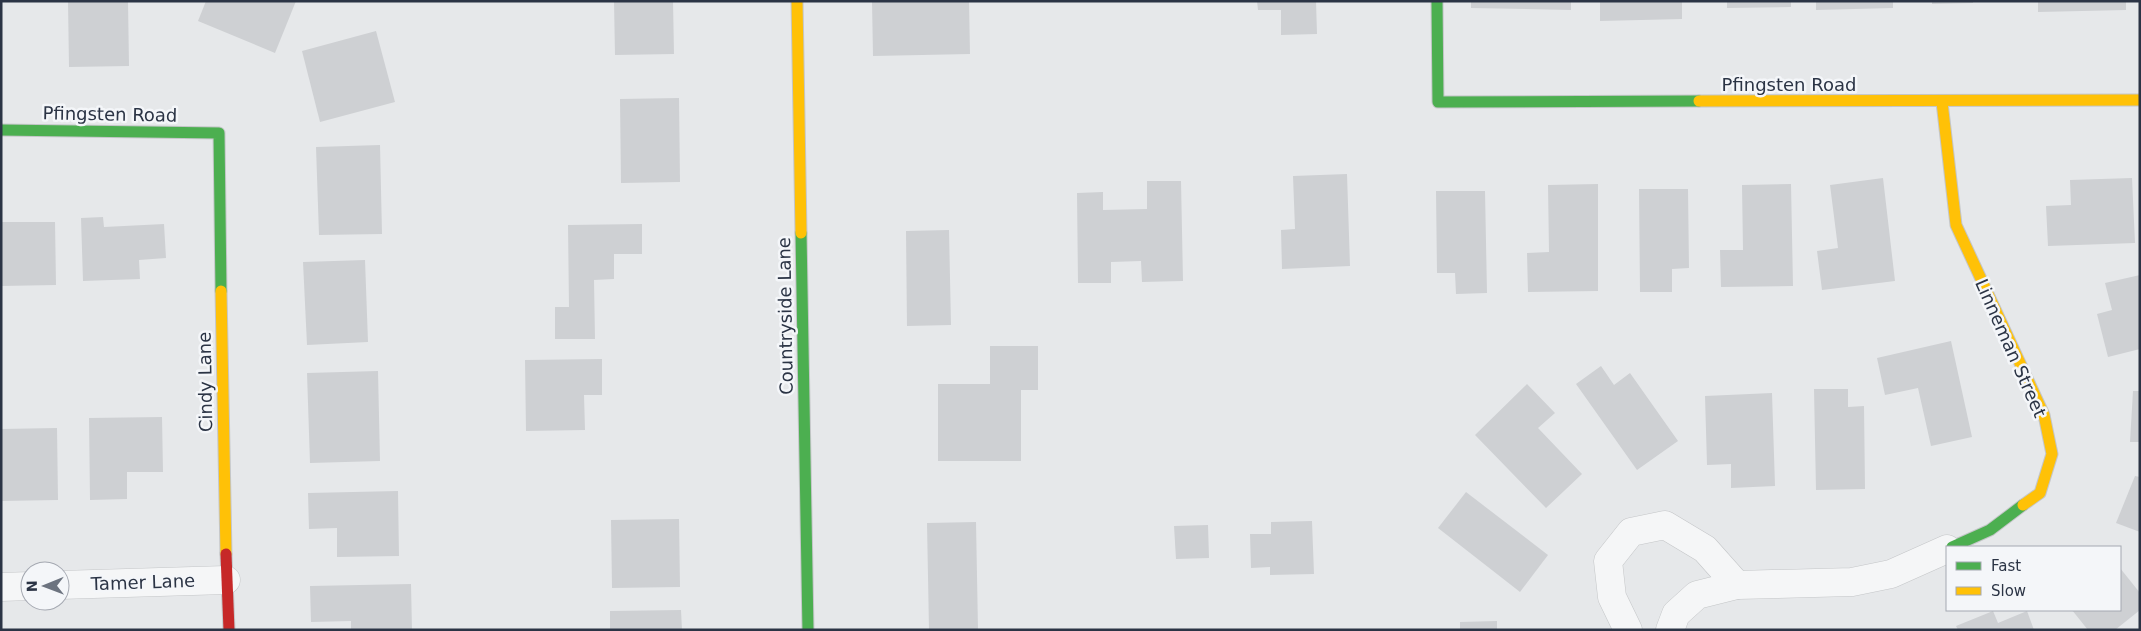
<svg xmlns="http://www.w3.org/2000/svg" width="2141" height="631" viewBox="0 0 2141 631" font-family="'DejaVu Sans',sans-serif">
	<rect width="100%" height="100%" fill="#e6e8ea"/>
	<!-- building -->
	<g fill="#ced0d3">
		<polygon points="68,1 128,1 129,66 69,67"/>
		<polygon points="206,1 296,1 275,53 198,21"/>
		<polygon points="614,1 673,1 674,54 615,55"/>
		<polygon points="872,1 969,1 970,54 873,56"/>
		<polygon points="1257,1 1316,1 1317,34 1281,35 1281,10 1258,10"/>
		<polygon points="1471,1 1571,1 1571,10 1471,8"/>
		<polygon points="1600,1 1682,1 1682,19 1600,21"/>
		<polygon points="1727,1 1791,1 1791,7 1727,8"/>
		<polygon points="1816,1 1893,1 1893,8 1816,10"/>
		<polygon points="1932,1 1973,1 1973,3 1932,4"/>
		<polygon points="2038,1 2126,1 2126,10 2038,12"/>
		<polygon points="376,31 395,102 320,122 302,51"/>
		<polygon points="679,98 680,182 621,183 620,99"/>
		<polygon points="380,145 382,234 319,235 316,147"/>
		<polygon points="1347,174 1350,266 1282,269 1281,230 1295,229 1293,176"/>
		<polygon points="1883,178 1895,281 1822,290 1817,251 1838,248 1830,185"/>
		<polygon points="2132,178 2135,243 2048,246 2046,206 2071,205 2070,180"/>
		<polygon points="1147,181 1181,181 1183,281 1142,282 1141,261 1111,262 1111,283 1078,283 1077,193 1103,192 1103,210 1147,209"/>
		<polygon points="1598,184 1598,291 1528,292 1527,253 1549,252 1548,185"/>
		<polygon points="1791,184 1793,286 1721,287 1720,250 1743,250 1742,185"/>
		<polygon points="1639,189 1688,189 1689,268 1672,269 1672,292 1640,292"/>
		<polygon points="1436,191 1485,191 1487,293 1456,294 1455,273 1437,273"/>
		<polygon points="103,217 104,227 164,224 166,258 139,260 140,279 83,281 81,218"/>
		<polygon points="1,222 55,222 56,285 1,286"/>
		<polygon points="642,224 642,254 614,254 614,279 594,280 595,339 555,339 555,307 569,307 568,225"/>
		<polygon points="949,230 951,325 907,326 906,231"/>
		<polygon points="365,260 368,342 307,345 303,262"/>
		<polygon points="2140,275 2140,349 2108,357 2097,314 2112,310 2105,283"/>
		<polygon points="1951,341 1972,437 1931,446 1918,388 1885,395 1877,358"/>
		<polygon points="990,346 1038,346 1038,390 1021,390 1021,461 938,461 938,384 990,384"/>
		<polygon points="602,359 602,395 584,395 585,430 526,431 525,360"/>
		<polygon points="1601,366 1614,385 1630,373 1678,441 1637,470 1576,384"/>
		<polygon points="378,371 380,461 310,463 307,373"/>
		<polygon points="1527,384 1555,413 1538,428 1582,474 1546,508 1475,435"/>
		<polygon points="1814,389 1848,389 1848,407 1864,406 1865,489 1816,490"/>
		<polygon points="2133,391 2140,391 2140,442 2130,442"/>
		<polygon points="1772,393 1775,486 1731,488 1731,464 1707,465 1705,396"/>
		<polygon points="162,417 163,472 127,472 127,499 90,500 89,418"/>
		<polygon points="57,428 58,500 1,501 1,429"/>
		<polygon points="2135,476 2140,477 2140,532 2116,523"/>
		<polygon points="398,491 399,556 337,557 337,528 309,529 308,493"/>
		<polygon points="1466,492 1548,555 1520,592 1438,528"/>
		<polygon points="679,519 680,587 612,588 611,520"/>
		<polygon points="1312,521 1314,574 1270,575 1270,567 1251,568 1250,534 1271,534 1271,522"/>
		<polygon points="976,522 978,630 929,630 927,523"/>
		<polygon points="1208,525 1209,558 1176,559 1174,526"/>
		<polygon points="2120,568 2140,593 2140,610 2115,630 2088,630 2072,610 2120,610"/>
		<polygon points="411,584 412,630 351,630 351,621 311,622 310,586"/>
		<polygon points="681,610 682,630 610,630 610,611"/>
		<polygon points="1993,611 1998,623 2027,611 2034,630 1958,630 1956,626"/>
		<polygon points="1497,621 1497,630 1460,630 1460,622"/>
	</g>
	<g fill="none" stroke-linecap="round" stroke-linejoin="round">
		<!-- street casing -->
		<g stroke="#c4c6c8" stroke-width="29">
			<g id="street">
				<polyline points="60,585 226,580"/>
				<polyline points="1,587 30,586"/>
				<polyline points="1628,630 1612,597 1608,561 1631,532 1665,525 1705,549 1737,585"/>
				<polyline points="1670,630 1676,614 1697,595 1737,585 1852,582 1891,574 1947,549"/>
			</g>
		</g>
		<!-- fast casing -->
		<g stroke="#c4c6c8" stroke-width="13">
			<g id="fast">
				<polyline points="1437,1 1438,102 1699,101"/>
				<polyline points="1,130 219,133 221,291"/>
				<polyline points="801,233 808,630"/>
				<polyline points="1952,547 1990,530 2023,505"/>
			</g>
		</g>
		<!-- slow casing -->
		<g stroke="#c4c6c8" stroke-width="13">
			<g id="slow">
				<polyline points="797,1 801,233"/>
				<polyline points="1699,101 2140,100"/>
				<polyline points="1942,102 1956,225 2044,415 2052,454 2040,493 2023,505"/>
				<polyline points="221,291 226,554"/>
			</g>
		</g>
		<!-- jam casing -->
		<g stroke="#c4c6c8" stroke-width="13">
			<polyline id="jam" points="226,554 229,630"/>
		</g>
		<!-- street -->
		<use href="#street" stroke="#f5f6f7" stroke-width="28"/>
		<!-- fast -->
		<use href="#fast" stroke="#4caf50" stroke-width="11"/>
		<!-- slow -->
		<use href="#slow" stroke="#ffc107" stroke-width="11"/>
		<!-- jam -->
		<use href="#jam" stroke="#c62828" stroke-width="11"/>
	</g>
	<g text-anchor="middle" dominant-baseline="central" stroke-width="5" stroke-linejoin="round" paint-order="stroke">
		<!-- street labels -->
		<g font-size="18" fill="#2b3445" stroke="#f4f6f9">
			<text x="1789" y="84">Pfingsten Road</text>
			<text transform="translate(110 114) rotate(1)">Pfingsten Road</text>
			<text transform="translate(785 316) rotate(-91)">Countryside Lane</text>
			<text transform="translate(2011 348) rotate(66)">Linneman Street</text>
			<text transform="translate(205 382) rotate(-91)">Cindy Lane</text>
			<text transform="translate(143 582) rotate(-2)">Tamer Lane</text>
		</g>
	</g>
	<!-- border -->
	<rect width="2141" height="631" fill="none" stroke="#2b3445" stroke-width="5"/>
	<!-- legend -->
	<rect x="1946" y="546" width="175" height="65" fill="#f4f6f9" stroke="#a4a8b1"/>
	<rect x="1956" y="562" width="25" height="8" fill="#4caf50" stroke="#a4a8b1"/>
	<text x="1991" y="571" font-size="15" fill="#2b3445">Fast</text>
	<rect x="1956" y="587" width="25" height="8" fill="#ffc107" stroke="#a4a8b1"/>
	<text x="1991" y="596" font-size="15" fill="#2b3445">Slow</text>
	<!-- north arrow -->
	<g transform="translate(45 586) rotate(269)"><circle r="24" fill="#f4f6f9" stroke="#a4a8b1"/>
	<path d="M0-4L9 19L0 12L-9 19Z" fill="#6c737f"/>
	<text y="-8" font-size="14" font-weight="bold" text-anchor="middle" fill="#2b3445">N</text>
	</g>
</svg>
